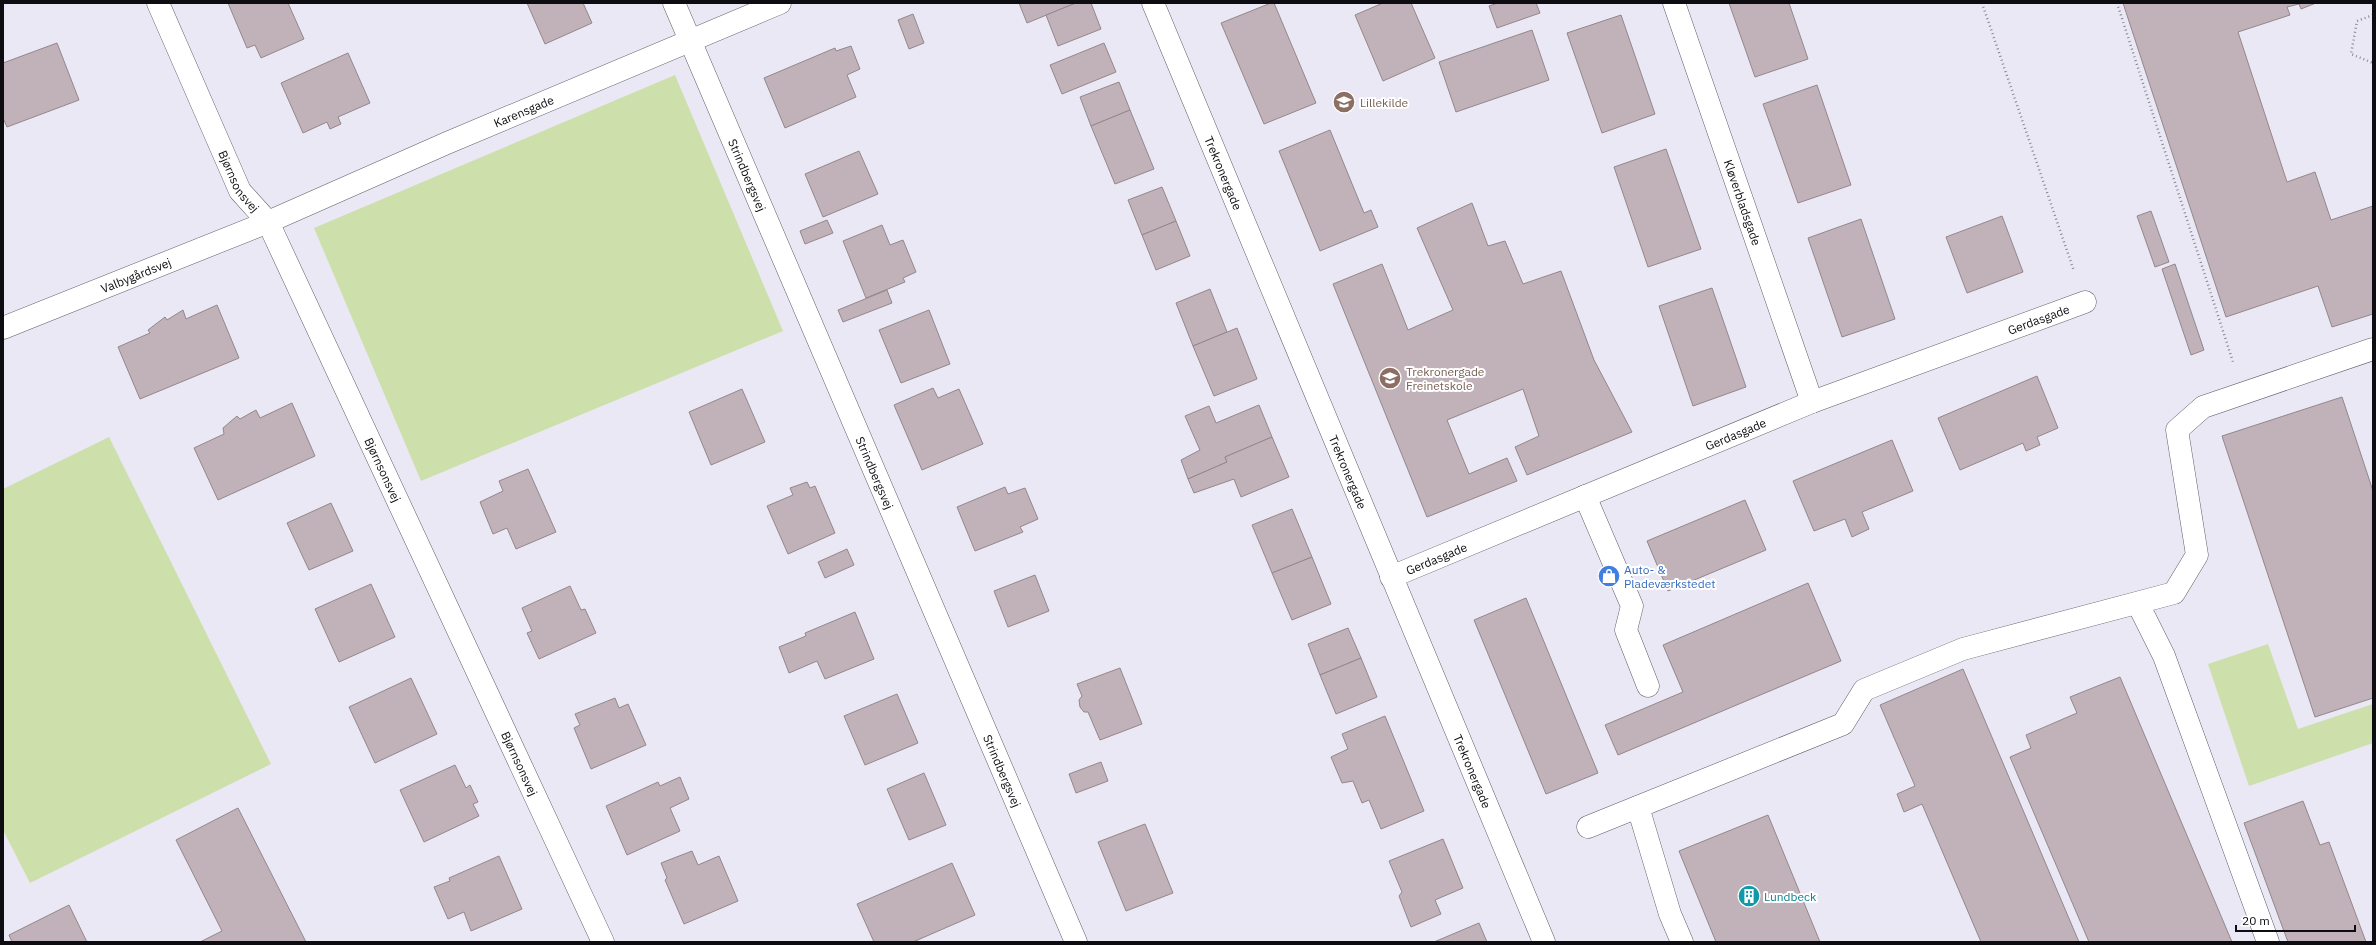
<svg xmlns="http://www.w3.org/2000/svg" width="2376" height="945" viewBox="0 0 2376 945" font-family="'IBM Plex Sans',sans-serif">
	<rect width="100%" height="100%" fill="#e9e8f4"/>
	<!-- green -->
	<g fill="#cde0ac">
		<polygon points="675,75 783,331 421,481 314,228"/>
		<polygon points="109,437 271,764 30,883 3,830 3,489"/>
		<polygon points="2268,644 2298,729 2373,704 2373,743 2249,786 2208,664"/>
	</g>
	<!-- building -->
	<g fill="#c0b2b8" stroke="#94878c">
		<polygon points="228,3 288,3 304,39 261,58 255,45 247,48"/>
		<polygon points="527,3 583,3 592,23 545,44"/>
		<polygon points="1019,3 1076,3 1027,23"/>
		<polygon points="1076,3 1091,3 1101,29 1058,46 1046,15"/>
		<polygon points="1271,3 1274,3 1316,103 1264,124 1221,23"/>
		<polygon points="1383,3 1411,3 1435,58 1383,81 1355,15"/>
		<polygon points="1498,3 1536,3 1540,13 1497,28 1489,6"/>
		<polygon points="1729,3 1789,3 1808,59 1755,77"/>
		<polygon points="2123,3 2316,3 2301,9 2299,4 2287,7 2290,15 2238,32 2287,182 2315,172 2331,220 2373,206 2373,314 2332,327 2318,286 2226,317"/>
		<polygon points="913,14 924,43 909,49 898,20"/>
		<polygon points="1621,15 1655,114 1602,133 1567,33"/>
		<polygon points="1532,30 1549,80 1456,112 1439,62"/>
		<polygon points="57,43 79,100 7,127 3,118 3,63"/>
		<polygon points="1104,43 1116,72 1062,94 1050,65"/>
		<polygon points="851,46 860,69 847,75 856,97 785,128 764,78 835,48 836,51"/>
		<polygon points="348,53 370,103 338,117 341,124 330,129 327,122 303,133 281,83"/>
		<polygon points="1119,82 1130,110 1091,126 1080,97"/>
		<polygon points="1817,85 1851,185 1798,203 1763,104"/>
		<polygon points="1130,110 1154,169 1115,184 1091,126"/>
		<polygon points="1330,130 1364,213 1371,210 1378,227 1320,251 1279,151"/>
		<polygon points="1666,149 1701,249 1648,267 1614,167"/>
		<polygon points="859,151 878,194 823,217 805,174"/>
		<polygon points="1162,187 1176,221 1142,235 1128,200"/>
		<polygon points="1472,203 1488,246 1505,241 1523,284 1561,271 1594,360 1632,432 1527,475 1515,447 1539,436 1523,389 1447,420 1469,474 1507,458 1517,481 1427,517 1333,284 1382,264 1408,330 1453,310 1417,228"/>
		<polygon points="2151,211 2169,262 2155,267 2137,216"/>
		<polygon points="2002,216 2023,272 1967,293 1946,237"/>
		<polygon points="1861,219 1895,319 1842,337 1808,238"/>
		<polygon points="827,220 833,233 805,244 800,231"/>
		<polygon points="1176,221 1190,256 1156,270 1142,235"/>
		<polygon points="882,225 890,245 903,240 916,272 903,278 905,282 866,298 843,241"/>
		<polygon points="2175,264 2204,350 2191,355 2162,269"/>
		<polygon points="1712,288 1746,387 1693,406 1659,306"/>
		<polygon points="1210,289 1227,332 1193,346 1176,303"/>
		<polygon points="887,290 892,303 843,322 838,310"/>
		<polygon points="217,305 239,358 140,399 118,347 150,333 148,330 165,317 167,320 183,310 186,319"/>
		<polygon points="929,310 950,364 901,383 879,330"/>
		<polygon points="1237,328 1257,379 1214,396 1193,346"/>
		<polygon points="2037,376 2058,428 2037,437 2040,445 2026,451 2023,443 1960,470 1938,418"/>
		<polygon points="933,388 938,398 959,389 983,444 922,470 894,405"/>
		<polygon points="742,389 765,442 711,465 689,412"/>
		<polygon points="2342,397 2373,491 2373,698 2315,717 2222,436"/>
		<polygon points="292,403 315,456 218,500 194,448 224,434 223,428 237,416 240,419 256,410 260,418"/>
		<polygon points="1259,405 1272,437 1225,457 1227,462 1188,479 1181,460 1200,450 1185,416 1209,406 1216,423"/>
		<polygon points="1272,437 1289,477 1241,497 1234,479 1194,493 1188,479 1227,462 1225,457"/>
		<polygon points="1892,440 1913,491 1862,512 1869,529 1852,537 1845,519 1814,531 1793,481"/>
		<polygon points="528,469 556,532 516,549 507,528 493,534 480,502 503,491 499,481"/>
		<polygon points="807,482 810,488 815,486 835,533 788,554 767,506 793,495 790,488"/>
		<polygon points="1005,487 1008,494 1025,488 1038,519 1020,527 1023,532 975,551 957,507"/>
		<polygon points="1745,500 1766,550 1668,591 1647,541"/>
		<polygon points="331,503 353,551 309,570 287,523"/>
		<polygon points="1292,509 1312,557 1272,573 1252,525"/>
		<polygon points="847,549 854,565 825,578 818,562"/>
		<polygon points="1312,557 1331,604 1292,620 1272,573"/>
		<polygon points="1035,575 1049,611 1008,627 994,591"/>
		<polygon points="1808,583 1841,661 1618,755 1605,725 1683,692 1663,645"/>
		<polygon points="371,584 395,637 339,662 315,609"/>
		<polygon points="570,586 581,610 585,609 596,633 539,659 527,633 532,631 522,608"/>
		<polygon points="1526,598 1598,773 1546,794 1474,620"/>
		<polygon points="855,612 874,659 825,679 817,661 789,673 779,647 806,636 805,633"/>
		<polygon points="1348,628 1361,658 1320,675 1308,644"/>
		<polygon points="1361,658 1377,697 1336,714 1320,675"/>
		<polygon points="1120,668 1142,724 1100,740 1088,712 1084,712 1080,707 1079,700 1082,696 1077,684"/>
		<polygon points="1963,669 2079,942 1981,942 1922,804 1904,812 1897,794 1915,786 1880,705"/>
		<polygon points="2120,677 2232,942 2089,942 2010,757 2031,748 2026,735 2077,713 2070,697"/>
		<polygon points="411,678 437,734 375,763 349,707"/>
		<polygon points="897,694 918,743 865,765 844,716"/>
		<polygon points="615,698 619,708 628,704 646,745 591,769 574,728 580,725 575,714"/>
		<polygon points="1385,716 1424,811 1381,829 1369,800 1362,803 1353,781 1342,783 1331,757 1348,749 1342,734"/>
		<polygon points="1101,762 1108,781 1076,793 1069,774"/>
		<polygon points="455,765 466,788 470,785 478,802 473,804 479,816 424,842 400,790"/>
		<polygon points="924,773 946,825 909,840 887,789"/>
		<polygon points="680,777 689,799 670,808 680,831 627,855 606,806 658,782 660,786"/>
		<polygon points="2303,801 2320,845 2329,842 2366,942 2288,942 2244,823"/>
		<polygon points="238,808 306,942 200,942 222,931 176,840"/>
		<polygon points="1768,815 1820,942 1716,942 1679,851"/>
		<polygon points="1145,824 1173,893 1126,911 1098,842"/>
		<polygon points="1443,839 1463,888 1435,900 1441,914 1411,927 1399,896 1402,892 1389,861"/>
		<polygon points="692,851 698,865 719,856 738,901 684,924 665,880 667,878 661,863"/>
		<polygon points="499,856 522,909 471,931 464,912 448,919 434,887 450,881 449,878"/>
		<polygon points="952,863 975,915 913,942 874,942 857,904"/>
		<polygon points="69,905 87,942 12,942 9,935"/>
		<polygon points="1479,923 1487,942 1434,942"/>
	</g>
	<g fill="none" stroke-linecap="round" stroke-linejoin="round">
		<!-- minor casing -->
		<g stroke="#5f5e69" stroke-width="23">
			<g id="minor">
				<path id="s1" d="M158,3L240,191L268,222L603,942"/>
				<path id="s2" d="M674,3L1076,942"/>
				<path id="s3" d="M1153,3L1544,942"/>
				<path id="s4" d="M1674,3L1812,402"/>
				<path id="s5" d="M3,328L268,222L447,143L780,3"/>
				<polyline points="1585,496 1632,606 1626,630 1648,686"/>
				<path id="s6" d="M1391,577L1812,402L2085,302"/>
				<polyline points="2138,604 2164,656 2268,942"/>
				<polyline points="1638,807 1670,914 1682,942"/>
				<polyline points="1588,827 1843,724 1864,690 1963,649 2174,593 2197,555 2177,430 2203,407 2373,349"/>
			</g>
		</g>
		<!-- path -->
		<g stroke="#888890" stroke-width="2.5" stroke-dasharray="1 3" stroke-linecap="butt">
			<polyline points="1982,3 2074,271"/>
			<polyline points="2117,3 2233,362"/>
			<polyline points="2373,15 2357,21 2351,54 2373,63"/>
		</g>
		<!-- minor -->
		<use href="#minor" stroke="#fff" stroke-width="22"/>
	</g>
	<!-- icons -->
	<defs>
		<g id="school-disc" transform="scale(1.15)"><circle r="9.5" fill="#8d6e63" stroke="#fff"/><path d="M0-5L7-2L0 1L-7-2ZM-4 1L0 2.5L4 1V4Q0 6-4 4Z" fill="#fff"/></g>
		<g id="shop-disc" transform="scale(1.15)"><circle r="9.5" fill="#3f7fe0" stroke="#fff"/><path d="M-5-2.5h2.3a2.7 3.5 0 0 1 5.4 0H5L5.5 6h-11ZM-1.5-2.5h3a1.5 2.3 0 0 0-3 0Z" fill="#fff"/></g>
		<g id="building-disc" transform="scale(1.15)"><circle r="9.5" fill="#0f9aa8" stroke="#fff"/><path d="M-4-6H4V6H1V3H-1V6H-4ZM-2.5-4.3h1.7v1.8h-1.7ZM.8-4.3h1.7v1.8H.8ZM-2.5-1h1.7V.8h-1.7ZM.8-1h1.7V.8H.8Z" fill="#fff"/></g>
	</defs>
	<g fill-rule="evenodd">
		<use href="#school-disc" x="1344" y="102"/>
		<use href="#school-disc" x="1390" y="378"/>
		<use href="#shop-disc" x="1609" y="576"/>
		<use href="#building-disc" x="1749" y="896"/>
	</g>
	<g text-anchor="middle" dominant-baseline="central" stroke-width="4" stroke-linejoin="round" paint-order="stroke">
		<!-- education labels -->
		<g font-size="12" fill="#785e54" stroke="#fff" text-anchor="start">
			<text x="1360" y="102">Lillekilde</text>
			<text x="1406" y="371">Trekronergade<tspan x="1406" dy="14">Freinetskole</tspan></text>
		</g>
		<!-- street labels -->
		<g font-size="12" fill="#0d0d11" stroke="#fff">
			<text stroke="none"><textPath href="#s5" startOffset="564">Karensgade</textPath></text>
			<text stroke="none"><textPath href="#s3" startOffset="184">Trekronergade</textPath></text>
			<text stroke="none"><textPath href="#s2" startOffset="187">Strindbergsvej</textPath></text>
			<text stroke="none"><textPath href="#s1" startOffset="196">Bjørnsonsvej</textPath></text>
			<text stroke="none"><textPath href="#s4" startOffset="211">Kløverbladsgade</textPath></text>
			<text stroke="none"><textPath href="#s5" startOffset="143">Valbygårdsvej</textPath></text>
			<text stroke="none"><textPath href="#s6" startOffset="697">Gerdasgade</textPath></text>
			<text stroke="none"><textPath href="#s6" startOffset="373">Gerdasgade</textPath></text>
			<text stroke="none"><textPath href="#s1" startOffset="520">Bjørnsonsvej</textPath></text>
			<text stroke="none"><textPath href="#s2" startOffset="511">Strindbergsvej</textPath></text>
			<text stroke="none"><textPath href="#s3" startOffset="508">Trekronergade</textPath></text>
			<text stroke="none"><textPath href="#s6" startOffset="49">Gerdasgade</textPath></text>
			<text stroke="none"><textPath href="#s1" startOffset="844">Bjørnsonsvej</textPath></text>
			<text stroke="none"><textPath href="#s2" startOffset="835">Strindbergsvej</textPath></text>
			<text stroke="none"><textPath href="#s3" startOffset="832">Trekronergade</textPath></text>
		</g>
		<!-- shop labels -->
		<g font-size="12" fill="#366cbe" stroke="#fff" text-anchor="start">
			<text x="1624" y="569">Auto- &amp;<tspan x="1624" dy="14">Pladeværkstedet</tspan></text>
		</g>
		<!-- culture labels -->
		<g font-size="12" fill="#0d838f" stroke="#fff" text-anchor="start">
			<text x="1764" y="896">Lundbeck</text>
		</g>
	</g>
	<!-- border -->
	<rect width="2376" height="945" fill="none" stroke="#0d0d11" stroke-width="8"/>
	<!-- scale -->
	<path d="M2236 925v6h119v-6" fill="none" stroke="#0d0d11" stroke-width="2"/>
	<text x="2242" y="925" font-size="12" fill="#0d0d11" stroke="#ffffff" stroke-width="3" paint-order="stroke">20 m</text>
</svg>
